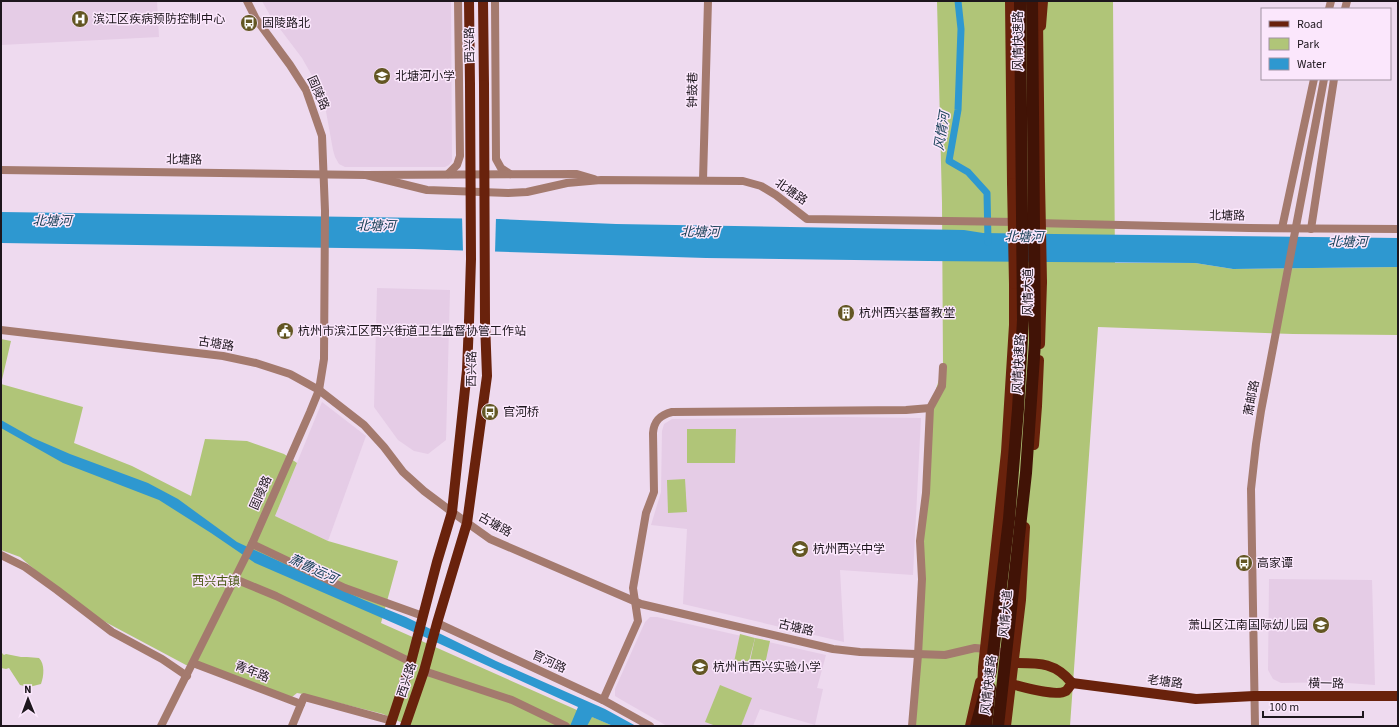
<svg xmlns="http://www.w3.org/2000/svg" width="1399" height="727" viewBox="0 0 1399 727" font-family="'Source Sans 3','Noto Sans SC',sans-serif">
	<rect width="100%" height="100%" fill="#eedaef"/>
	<!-- built -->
	<g fill="#e5cce6">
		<polygon points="1,1 157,1 159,37 1,45"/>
		<polygon points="262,1 451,1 452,161 449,165 445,167 345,167 339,164 335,157 333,150 323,95 302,58 271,17"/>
		<polygon points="377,288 450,290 446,440 428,454 414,451 398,440 374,407"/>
		<polygon points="322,402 366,436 328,541 275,516"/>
		<polygon points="843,417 921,418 913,575 840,570 844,642 683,604 687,529 651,525 661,492 662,431 664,424 672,419"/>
		<polygon points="1269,579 1372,580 1375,685 1334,682 1281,683 1273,679 1268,670"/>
		<polygon points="650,617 657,617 826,655 817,688 823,689 815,725 760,709 753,726 667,726 620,699 615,696 615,689 645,622"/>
	</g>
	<!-- green -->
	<g fill="#b0c578">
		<polygon points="937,1 1113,1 1115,263 1195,263 1233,269 1398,267 1398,335 1293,334 1098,327 1070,726 912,726 918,655 920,541 930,408 943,367 942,203"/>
		<polygon points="1,339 11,341 1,384 83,407 74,443 132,466 191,496 205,439 247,441 284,454 297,463 275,516 328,541 398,561 381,623 613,726 409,726 383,714 303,694 297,693 292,697 186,665 81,609 20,557 1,550"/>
		<polygon points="687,429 736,429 735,463 687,463"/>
		<polygon points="685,479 687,512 668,513 667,480"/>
		<polygon points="740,634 755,638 748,665 734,662"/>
		<polygon points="755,638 770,641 764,669 749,666"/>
		<path d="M1,652L4,655L6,654L21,657H27L39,658C45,664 44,676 41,684L29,687L20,685L9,668L6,669L1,668Z"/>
		<polygon points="720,685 752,698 741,726 716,726 705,722"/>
	</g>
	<!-- water -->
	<g fill="#2e98d0">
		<polygon points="1,212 499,219 616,224 964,230 983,233 1055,234 1398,238 1398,267 1233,269 1195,263 928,261 706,258 415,249 1,243"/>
		<polygon points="1,420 33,438 70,454 148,483 178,499 237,542 364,600 406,617 496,661 605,709 636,726 613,726 592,717 587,726 570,726 578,707 405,628 255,563 211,533 159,500 63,463 1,428"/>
	</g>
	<!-- pier -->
	<polygon fill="#eedaef" points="462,216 496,217 495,253 463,252"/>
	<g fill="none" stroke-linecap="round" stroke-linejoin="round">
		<!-- canal -->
		<polyline stroke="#2e98d0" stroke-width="7" points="958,1 961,29 958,110 949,161 968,172 987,193 988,242"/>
		<!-- minor -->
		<g stroke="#a47a6e" stroke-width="8">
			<polyline points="495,1 496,159 501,168 510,174"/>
			<polyline points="1329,9 1331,1"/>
			<polyline points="1345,9 1347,1"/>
			<polyline points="1,170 366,175 577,174 594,179"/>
			<polyline points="448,174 457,165 460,156 458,1"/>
			<polyline points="366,175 427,190 508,193 527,192 567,183 601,180 743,181 761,186 776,195 807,219 1017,222"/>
			<polyline points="703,180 708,1"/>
			<polyline points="1035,223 1249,228 1398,229"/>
			<polyline points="1282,228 1314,79"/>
			<polyline points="1311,229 1334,79"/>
			<polyline points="1,330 223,356 256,363 290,374 319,390 364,425 384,447 403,472 424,491 452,512 490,539 641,604 833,649 860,652 945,655 975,648 986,649 1004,653 1009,658"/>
			<polyline points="252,544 345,588 423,616"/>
			<polyline points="1,555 25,567 57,590 112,632 162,659 187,676"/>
			<polyline points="235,579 276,596 411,662"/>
			<polyline points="437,623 603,700 650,726"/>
			<polyline points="193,663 301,704"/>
			<polyline points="424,671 512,700 566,726"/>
			<path d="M603,700L638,621L633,588L646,513L654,492L653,433C654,421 660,415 672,412L906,410L930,408L942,386L943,367"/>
			<polyline points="161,726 252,544 310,412 319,390 324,359 325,211 322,136 306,90 290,65 256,19 247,1"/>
			<polyline points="292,726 304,697 392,721"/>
			<polyline points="912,726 918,655 922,579 920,541 926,493 930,408"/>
			<polyline points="1255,726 1251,489 1256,444 1261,411 1324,79"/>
		</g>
		<!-- major -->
		<g stroke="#69220c" stroke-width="10">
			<polyline points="469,1 470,85"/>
			<polyline points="483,1 484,85"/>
			<polyline points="1010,1 1012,183"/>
			<polyline points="1038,19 1040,181"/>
			<polyline points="1041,26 1043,1"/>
			<polyline points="1040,344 1042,282"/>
			<polyline points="1034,445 1037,406 1039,360"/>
			<polyline points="1072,683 1196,699 1254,696 1398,696"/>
			<path d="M1011,684C1023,687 1056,697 1066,691C1068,689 1070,686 1072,683C1055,662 1039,663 1014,663"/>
			<polyline points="982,691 983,667 1006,452 1014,325 1014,284"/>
			<polyline points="390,726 411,662 437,562 452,512 467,370 469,322"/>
			<polyline points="405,726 424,671 437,623 467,523 487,376 485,322"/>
			<polyline points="970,726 980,682"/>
			<polyline points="1006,726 1021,600 1025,527"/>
		</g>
		<!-- highway -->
		<polyline stroke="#411306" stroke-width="12" points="986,726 990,688"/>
		<!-- major-bridge -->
		<g stroke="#69220c" stroke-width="10">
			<polyline points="484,85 485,322"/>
			<polyline points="1040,181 1042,282"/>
			<polyline points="1012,183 1014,284"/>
			<polyline points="469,322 471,259 470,85"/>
		</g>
		<!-- highway-bridge -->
		<g stroke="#411306" stroke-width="12">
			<polyline points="976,726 991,671 1009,519 1018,409 1023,320 1020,1"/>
			<polyline points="998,726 1026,473 1035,342 1032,1"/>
		</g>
	</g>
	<!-- icons -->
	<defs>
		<g id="hospital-disc" transform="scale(0.9)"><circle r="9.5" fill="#635623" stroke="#fbe7fc"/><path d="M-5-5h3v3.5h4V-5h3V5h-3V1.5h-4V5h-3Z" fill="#fff"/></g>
		<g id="bus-disc" transform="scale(0.9)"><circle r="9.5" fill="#635623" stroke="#fbe7fc"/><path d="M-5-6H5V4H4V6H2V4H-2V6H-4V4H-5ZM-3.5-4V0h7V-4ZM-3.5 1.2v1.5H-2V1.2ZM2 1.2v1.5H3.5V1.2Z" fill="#fff"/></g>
		<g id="school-disc" transform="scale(0.9)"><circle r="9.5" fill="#635623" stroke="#fbe7fc"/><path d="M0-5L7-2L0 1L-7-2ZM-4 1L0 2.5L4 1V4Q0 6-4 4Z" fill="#fff"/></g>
		<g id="building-disc" transform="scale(0.9)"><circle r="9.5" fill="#635623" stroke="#fbe7fc"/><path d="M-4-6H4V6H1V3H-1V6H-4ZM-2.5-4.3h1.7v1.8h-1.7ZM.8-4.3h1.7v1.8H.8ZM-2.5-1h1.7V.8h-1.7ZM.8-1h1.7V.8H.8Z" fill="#fff"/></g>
		<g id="civic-disc" transform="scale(0.9)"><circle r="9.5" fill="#635623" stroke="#fbe7fc"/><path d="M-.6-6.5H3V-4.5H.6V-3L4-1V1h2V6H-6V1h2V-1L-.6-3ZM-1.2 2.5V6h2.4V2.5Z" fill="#fff"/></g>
	</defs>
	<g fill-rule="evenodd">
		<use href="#hospital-disc" x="80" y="19"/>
		<use href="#bus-disc" x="249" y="23"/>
		<use href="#school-disc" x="382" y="76"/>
		<use href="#building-disc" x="846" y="313"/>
		<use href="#civic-disc" x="285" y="331"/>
		<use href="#bus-disc" x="490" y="412"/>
		<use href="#school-disc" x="800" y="549"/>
		<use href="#bus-disc" x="1244" y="563"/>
		<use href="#school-disc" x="1321" y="625"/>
		<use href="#school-disc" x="700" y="667"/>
	</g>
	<g text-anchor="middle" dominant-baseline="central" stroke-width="3" stroke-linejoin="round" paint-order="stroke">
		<!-- poi labels -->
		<g font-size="12" fill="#1d161d" stroke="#fbe7fc" text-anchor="start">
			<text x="93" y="19">滨江区疾病预防控制中心</text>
			<text x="262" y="23">固陵路北</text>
			<text x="395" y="76">北塘河小学</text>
			<text x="859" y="313">杭州西兴基督教堂</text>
			<text x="298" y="331">杭州市滨江区西兴街道卫生监督协管工作站</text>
			<text x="503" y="412">官河桥</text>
			<text x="813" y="549">杭州西兴中学</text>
			<text x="1257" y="563">高家谭</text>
			<text x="1308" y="625" text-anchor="end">萧山区江南国际幼儿园</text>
			<text x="713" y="667">杭州市西兴实验小学</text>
		</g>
		<!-- street labels -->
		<g font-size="12" fill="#1d161d" stroke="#fbe7fc">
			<text transform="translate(1018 41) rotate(-90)">风情快速路</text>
			<text transform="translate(470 45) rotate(-91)">西兴路</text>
			<text transform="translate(693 90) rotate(-89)">钟鼓巷</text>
			<text transform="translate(318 93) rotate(66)">固陵路</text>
			<text transform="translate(184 160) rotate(1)">北塘路</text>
			<text transform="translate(791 192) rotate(35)">北塘路</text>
			<text transform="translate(1227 216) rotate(1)">北塘路</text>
			<text transform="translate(1028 292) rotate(-90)">风情大道</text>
			<text transform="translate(216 344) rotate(9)">古塘路</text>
			<text transform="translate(1019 364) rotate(-87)">风情快速路</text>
			<text transform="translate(472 369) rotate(-89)">西兴路</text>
			<text transform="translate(1252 398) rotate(-79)">萧邮路</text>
			<text transform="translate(261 493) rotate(-66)">固陵路</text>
			<text transform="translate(495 525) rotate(29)">古塘路</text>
			<text transform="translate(1006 614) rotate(-85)">风情大道</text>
			<text transform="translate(796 628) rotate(13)">古塘路</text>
			<text transform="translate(549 662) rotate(25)">官河路</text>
			<text transform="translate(252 672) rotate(21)">青年路</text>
			<text transform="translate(407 680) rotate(-72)">西兴路</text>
			<text transform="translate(1165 682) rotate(7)">老塘路</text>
			<text transform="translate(1326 684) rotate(1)">横一路</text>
			<text transform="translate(989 685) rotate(-84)">风情快速路</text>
		</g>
		<!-- park labels -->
		<g font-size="12" fill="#485712" stroke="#fbe7fc">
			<text x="216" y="581">西兴古镇</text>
		</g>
		<!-- water labels -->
		<g font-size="13" font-style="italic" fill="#103b52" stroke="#fbe7fc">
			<text transform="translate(942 131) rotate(-81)">风情河</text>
			<text transform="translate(52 221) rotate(1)">北塘河</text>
			<text transform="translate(376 226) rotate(1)">北塘河</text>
			<text transform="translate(700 232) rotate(1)">北塘河</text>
			<text transform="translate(1024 237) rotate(1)">北塘河</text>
			<text transform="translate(1348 242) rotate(1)">北塘河</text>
			<text transform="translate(313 569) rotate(25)">萧曹运河</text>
		</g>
	</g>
	<!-- border -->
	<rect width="1399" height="727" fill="none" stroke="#1d161d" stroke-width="4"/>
	<!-- legend -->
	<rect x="1261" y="8" width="130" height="72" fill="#fbe7fc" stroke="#a293a3"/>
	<rect x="1269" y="21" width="20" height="6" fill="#69220c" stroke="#a293a3"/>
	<text x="1297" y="28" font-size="12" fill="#1d161d">Road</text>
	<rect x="1269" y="38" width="20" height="12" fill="#b0c578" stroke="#a293a3"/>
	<text x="1297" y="48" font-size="12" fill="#1d161d">Park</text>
	<rect x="1269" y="58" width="20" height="12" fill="#2e98d0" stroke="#a293a3"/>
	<text x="1297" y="68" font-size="12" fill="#1d161d">Water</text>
	<!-- north arrow -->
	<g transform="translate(28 699) rotate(359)" stroke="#fbe7fc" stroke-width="3" paint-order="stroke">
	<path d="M0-3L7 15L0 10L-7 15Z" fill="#1d161d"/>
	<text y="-6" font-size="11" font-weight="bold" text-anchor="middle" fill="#1d161d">N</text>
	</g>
	<!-- scale -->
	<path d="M1263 711v6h100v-6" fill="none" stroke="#1d161d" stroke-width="2"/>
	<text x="1269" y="711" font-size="12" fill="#1d161d" stroke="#fbe7fc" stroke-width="3" paint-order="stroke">100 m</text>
</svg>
